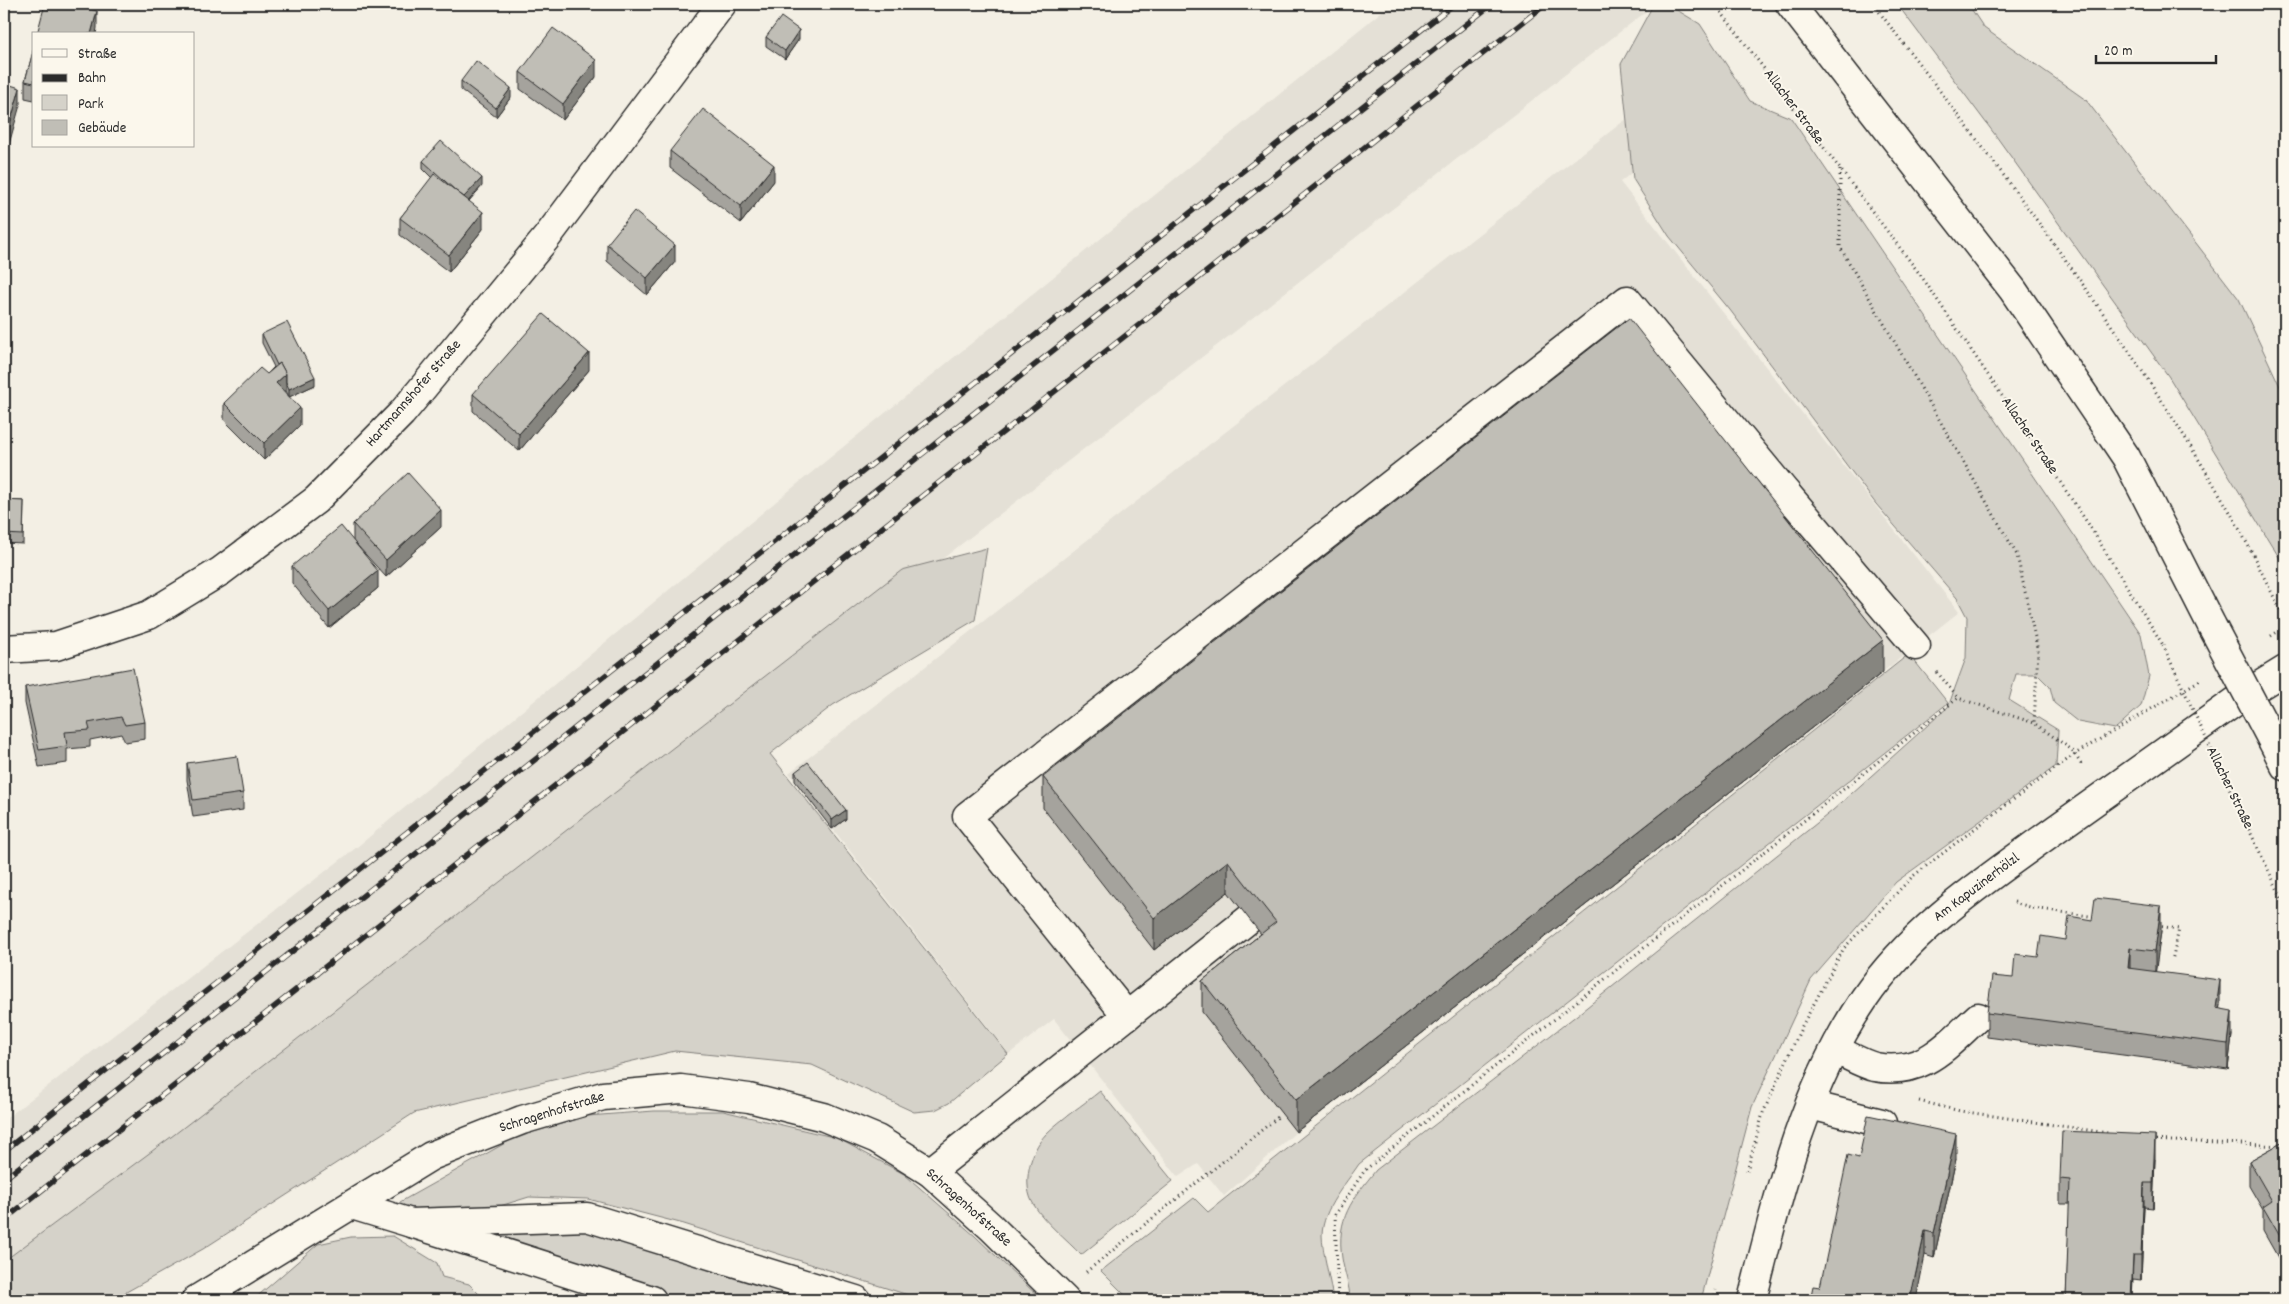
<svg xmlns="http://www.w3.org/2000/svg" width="2289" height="1304" viewBox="0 0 2289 1304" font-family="Dekko,sans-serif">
	<rect width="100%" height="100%" fill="#f3efe4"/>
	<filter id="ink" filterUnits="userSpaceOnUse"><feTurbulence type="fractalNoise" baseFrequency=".02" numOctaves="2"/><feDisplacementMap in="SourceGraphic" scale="10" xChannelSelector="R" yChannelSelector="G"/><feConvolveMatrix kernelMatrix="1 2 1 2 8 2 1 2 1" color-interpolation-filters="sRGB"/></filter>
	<g filter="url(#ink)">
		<!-- built -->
		<g fill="#e4e0d6">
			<polygon points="1391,4 1656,4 874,612 4,1278 4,1120 357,847 790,490"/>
			<polygon points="1625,120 1653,156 1620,182 1959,612 1296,1132 1224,1196 1198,1164 1178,1177 1054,1019 1009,1054 789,773"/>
		</g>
		<!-- green -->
		<g fill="#d5d2c9" stroke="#807e7a">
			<path d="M1660,4H1667L1700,24L1750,101L1791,118L2141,634L2149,676L2141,706L2115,729L2078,722L2054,703L2050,687L2037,674H2016L2009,700L2058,730L2056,766L1896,882L1811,980L1752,1107L1701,1300H1350C1350,1286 1344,1272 1342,1258C1336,1218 1352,1200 1376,1170L1577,1015L1832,811L1948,707L1966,658L1967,617L1957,598L1876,504L1730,310L1669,236L1633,179L1621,64L1652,7Z"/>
			<polygon points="1897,4 1968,4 1984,28 2086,100 2239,299 2285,397 2285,567 2169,377 1996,136"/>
			<polygon points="987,548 975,620 833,705 770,754 1008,1054 949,1103 935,1110 914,1112 812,1065 675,1051 414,1113 203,1249 112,1300 4,1300 4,1261 175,1134 902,570"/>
			<path d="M1909,654L1948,703L1359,1164C1345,1185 1323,1208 1322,1235C1322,1251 1331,1283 1333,1300H1130L1101,1271L1194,1198L1208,1212Z"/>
			<path d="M1100,1091L1173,1181L1081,1255C1067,1240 1044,1222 1034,1205C1021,1185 1030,1151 1046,1134C1062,1118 1083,1105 1100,1091Z"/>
			<polygon points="654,1111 723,1111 837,1138 904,1174 975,1236 1042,1300 924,1300 684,1224 588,1199 529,1197 487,1210 396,1223 400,1202 516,1137 588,1116"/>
			<polygon points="511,1225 577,1225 828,1300 664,1300 492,1243 494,1235"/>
			<polygon points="393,1236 437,1263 442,1277 469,1284 485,1300 253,1300 318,1244 351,1237"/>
		</g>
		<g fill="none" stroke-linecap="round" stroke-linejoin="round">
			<!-- minor casing -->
			<g stroke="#2b2b2b" stroke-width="31">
				<g id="minor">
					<polyline points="1787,494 1916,646"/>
					<polyline points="4,649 56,646 149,615 221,571 316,500 402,413 547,237 722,4"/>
					<polyline points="1127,1016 967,816 1627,300 1787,494 1760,516"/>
					<path d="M1836,1050C1848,1055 1862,1064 1875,1067C1923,1076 1946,1046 1978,1017"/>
					<polyline points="1810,1105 1882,1123"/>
					<polyline points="930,1172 1249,919"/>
					<polyline points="352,1205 411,1223"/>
					<polyline points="196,1300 431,1156 522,1120 603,1096 681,1089 749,1098 824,1117 877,1139 930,1172 991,1227 1065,1300"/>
					<polyline points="652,1300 411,1223 587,1217 856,1300"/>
					<path d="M1752,1300C1778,1197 1803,1089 1864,999C1914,926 1986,880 2056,829C2120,784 2183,739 2246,694L2285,670"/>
				</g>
			</g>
			<!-- major casing -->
			<g stroke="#2b2b2b" stroke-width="31">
				<g id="major">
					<polyline points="1790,4 2013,290 2126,457 2212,626"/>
					<polyline points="2273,742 2285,766"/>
				</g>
			</g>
			<!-- path -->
			<g stroke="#2b2b2b" stroke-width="3" stroke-dasharray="1 4" stroke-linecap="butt">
				<polyline points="1715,4 1922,277 2089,525 2163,645"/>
				<path d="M1873,4C1999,167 2126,333 2230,512C2250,547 2267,584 2285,619"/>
				<polyline points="1840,170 1840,247 2017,555 2038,651 2034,723 2072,750 2083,767"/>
				<polyline points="2271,636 2285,627"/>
				<polyline points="1937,672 1958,698"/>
				<polyline points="2223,775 2285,905"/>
				<polyline points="2014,902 2033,908 2096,917"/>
				<polyline points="2157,926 2179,929 2172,961"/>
				<polyline points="1919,1101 1960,1111 2108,1133"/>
				<polyline points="2151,1140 2285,1146"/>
				<polyline points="1747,1171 1763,1113 1802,1026 1844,948 1912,877 1982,823 2075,754 2202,679"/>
				<polyline points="1086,1272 1278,1117"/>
				<polyline points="1338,1300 1335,1215 1365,1170 1958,698 2034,723"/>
				<polyline points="1714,1300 1716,1290"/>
			</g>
			<!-- minor -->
			<use href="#minor" stroke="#fbf7ec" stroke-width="28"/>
			<!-- major -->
			<use href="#major" stroke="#fbf7ec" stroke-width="28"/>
			<!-- rail casing -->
			<g stroke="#2b2b2b" stroke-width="5.5">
				<g id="rail">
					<polyline points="4,1151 1454,4"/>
					<polyline points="4,1179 1492,4"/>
					<polyline points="4,1220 1546,4"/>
				</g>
			</g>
			<!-- rail -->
			<use href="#rail" stroke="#fbf7ec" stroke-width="4" stroke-dasharray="11" stroke-linecap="butt"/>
			<!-- major-bridge casing -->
			<g stroke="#2b2b2b" stroke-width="31" stroke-linecap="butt">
				<polyline id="major-bridge" points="2212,626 2273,742"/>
			</g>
			<!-- path-bridge -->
			<polyline stroke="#2b2b2b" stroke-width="3" stroke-dasharray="1 4" stroke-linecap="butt" points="2163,645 2223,775"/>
			<!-- major-bridge -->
			<use href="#major-bridge" stroke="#fbf7ec" stroke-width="28"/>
		</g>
		<!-- wall -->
		<g fill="#a5a39d" stroke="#2b2b2b">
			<polygon points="766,37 799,39 785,59 766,46"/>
			<polygon points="34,48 34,100 25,98 25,81"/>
			<polygon points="520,72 596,77 563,120 520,89"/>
			<polygon points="461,81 511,97 496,117 461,90"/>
			<polygon points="670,151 774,181 741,223 670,168"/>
			<polygon points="423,161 482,186 469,201 483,229 449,272 400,235 400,218 432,178 423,169"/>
			<polygon points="607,244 675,262 647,295 607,261"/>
			<polygon points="262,334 315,385 289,397 286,391 284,392 300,425 264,460 224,420 224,403 267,374 274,367 262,343"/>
			<polygon points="589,370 519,451 473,411 473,394"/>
			<polygon points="4,500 24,501 23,544 4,543"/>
			<polygon points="353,524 441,527 386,577 356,544 378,588 329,628 292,583 292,566 353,541"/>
			<polygon points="1883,672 1296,1132 1202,1012 1202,981 1261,934 1249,919 1228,892 1154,950 1043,808 1043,777"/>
			<polygon points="25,687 145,722 145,739 125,742 121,734 90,740 90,747 67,749 67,763 39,767 25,703"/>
			<polygon points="187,763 243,793 243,810 193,817 187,780"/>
			<polygon points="795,772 846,819 832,829 795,781"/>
			<polygon points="2161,931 2155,972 2220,1005 2219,1009 2232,1035 2228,1069 1987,1037 1987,1013 2013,978 2038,957 2066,940"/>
			<polygon points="2285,1141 2285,1270 2263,1231 2263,1210 2249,1186 2249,1161"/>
			<polygon points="1859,1158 1956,1159 1934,1258 1925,1255 1820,1287"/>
			<polygon points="2155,1159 2153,1208 2144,1207 2141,1280 2133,1279 2132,1300 2066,1300 2070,1204 2060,1204 2060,1179"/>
		</g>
		<!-- shaded-wall -->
		<g fill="#86857f" stroke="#2b2b2b">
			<polygon points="97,11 97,28 96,34 91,34"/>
			<polygon points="799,30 799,39 785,59 785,51"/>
			<polygon points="596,60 596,77 563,120 563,104"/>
			<polygon points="20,88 20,105 4,162 4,145"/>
			<polygon points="511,88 511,97 496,117 496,108"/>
			<polygon points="774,165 774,181 741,223 741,206"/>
			<polygon points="482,178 482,186 463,207 463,198"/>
			<polygon points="483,212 483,229 449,272 449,255"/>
			<polygon points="675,245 675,262 647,295 647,278"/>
			<polygon points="589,353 589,370 519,451 519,434"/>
			<polygon points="286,374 286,391 276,400 276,383"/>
			<polygon points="315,377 315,385 289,397 289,389"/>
			<polygon points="300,408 300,425 264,460 264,443"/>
			<polygon points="441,510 441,527 386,577 386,560"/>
			<polygon points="378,571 378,588 329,628 329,611"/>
			<polygon points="1883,640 1883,672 1296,1132 1296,1100"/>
			<polygon points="846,810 846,819 832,829 832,820"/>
			<polygon points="1228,861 1228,892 1154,950 1154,918"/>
			<polygon points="2161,906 2161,931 2155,976 2155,951"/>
			<polygon points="2130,948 2130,973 2128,968"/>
			<polygon points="2220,980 2220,1005 2216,1033 2216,1008"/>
			<polygon points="2232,1011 2232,1035 2228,1069 2228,1044"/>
			<polygon points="1956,1134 1956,1159 1934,1258 1934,1233"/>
			<polygon points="2155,1135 2155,1159 2153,1208 2153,1183"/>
			<polygon points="2144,1183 2144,1207 2141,1280 2141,1255"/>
			<polygon points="1925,1231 1925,1255 1916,1300 1910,1300"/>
			<polygon points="2133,1255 2132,1300 2131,1300"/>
		</g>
		<!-- building -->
		<g fill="#c0beb6" stroke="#2b2b2b">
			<polygon points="45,4 69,4 97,11 91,34 37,34"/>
			<polygon points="781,17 799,30 785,51 766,37"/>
			<polygon points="553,28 596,60 563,104 520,72"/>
			<polygon points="34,48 34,83 25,81"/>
			<polygon points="476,61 511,88 496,108 461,81"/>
			<polygon points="4,83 20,88 4,145"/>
			<polygon points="703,109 774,165 741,206 670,151"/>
			<polygon points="441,141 482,178 464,197 456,191 423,161"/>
			<polygon points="434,174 483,212 449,255 400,218"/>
			<polygon points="634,211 675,245 647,278 607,244"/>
			<polygon points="543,314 589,353 519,434 473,394"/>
			<polygon points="1629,318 1883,640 1296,1100 1202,981 1276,922 1249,888 1228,861 1154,918 1043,777"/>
			<polygon points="287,322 315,377 289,389 286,382 286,374 280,363 277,365 262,334"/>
			<polygon points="280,363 286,374 276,383 300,408 264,443 224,403 260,368 267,374"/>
			<polygon points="408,473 441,510 386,560 353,524"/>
			<polygon points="4,500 24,501 23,535 4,534"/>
			<polygon points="341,526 378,571 329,611 292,566"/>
			<polygon points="133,668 145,722 125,725 121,717 88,723 90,730 65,732 67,746 39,750 25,687"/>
			<polygon points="237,756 243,793 193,800 187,763"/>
			<polygon points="808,762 846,810 832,820 795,772"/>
			<polygon points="2095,898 2161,906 2155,951 2130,948 2128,968 2220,980 2216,1008 2232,1011 2228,1044 1987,1013 1992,976 2013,978 2015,954 2038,957 2041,936 2066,940 2069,916 2092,920"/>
			<polygon points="1868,1115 1956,1134 1934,1233 1925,1231 1910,1300 1810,1300 1813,1286 1820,1287 1848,1155 1859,1158"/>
			<polygon points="2062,1131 2155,1135 2153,1183 2144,1183 2141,1255 2133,1255 2131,1300 2066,1300 2070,1180 2060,1179"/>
			<polygon points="2285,1141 2285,1245 2263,1207 2272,1201 2249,1161"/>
		</g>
	</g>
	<g text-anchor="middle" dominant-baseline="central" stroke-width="4" stroke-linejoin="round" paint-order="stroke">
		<!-- street labels -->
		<g font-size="15" fill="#2b2b2b" stroke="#fbf7ec">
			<text transform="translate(1793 107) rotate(53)">Allacher Straße</text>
			<text transform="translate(414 394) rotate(-49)">Hartmannshofer Straße</text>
			<text transform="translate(2029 436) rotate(56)">Allacher Straße</text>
			<text transform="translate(2229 788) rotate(64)">Allacher Straße</text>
			<text transform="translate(1977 888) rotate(-37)">Am Kapuzinerhölzl</text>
			<text transform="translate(552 1113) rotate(-17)">Schragenhofstraße</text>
			<text transform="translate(968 1208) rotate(42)">Schragenhofstraße</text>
		</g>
	</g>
	<!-- margin -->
	<rect width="2289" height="1304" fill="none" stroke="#fbf7ec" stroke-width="20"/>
	<rect x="10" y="10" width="2269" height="1284" fill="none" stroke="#2b2b2b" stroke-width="2" filter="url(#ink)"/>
	<!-- legend -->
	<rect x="32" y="32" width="162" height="115" fill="#fbf7ec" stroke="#a8a59f"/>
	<rect x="42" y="49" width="25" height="8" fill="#fbf7ec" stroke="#a8a59f"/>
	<text x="78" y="58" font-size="15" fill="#2b2b2b">Straße</text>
	<rect x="42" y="74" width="25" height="8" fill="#2b2b2b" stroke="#a8a59f"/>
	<text x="78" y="82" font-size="15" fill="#2b2b2b">Bahn</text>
	<rect x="42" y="95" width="25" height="15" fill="#d5d2c9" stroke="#a8a59f"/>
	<text x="78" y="108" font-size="15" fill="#2b2b2b">Park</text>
	<rect x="42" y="120" width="25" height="15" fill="#c0beb6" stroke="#a8a59f"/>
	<text x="78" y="132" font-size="15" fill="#2b2b2b">Gebäude</text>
	<!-- scale -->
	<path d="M2096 55v8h120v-8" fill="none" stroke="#2b2b2b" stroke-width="2.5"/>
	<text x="2104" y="55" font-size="15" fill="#2b2b2b" stroke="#fbf7ec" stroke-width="4" paint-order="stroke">20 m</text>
</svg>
